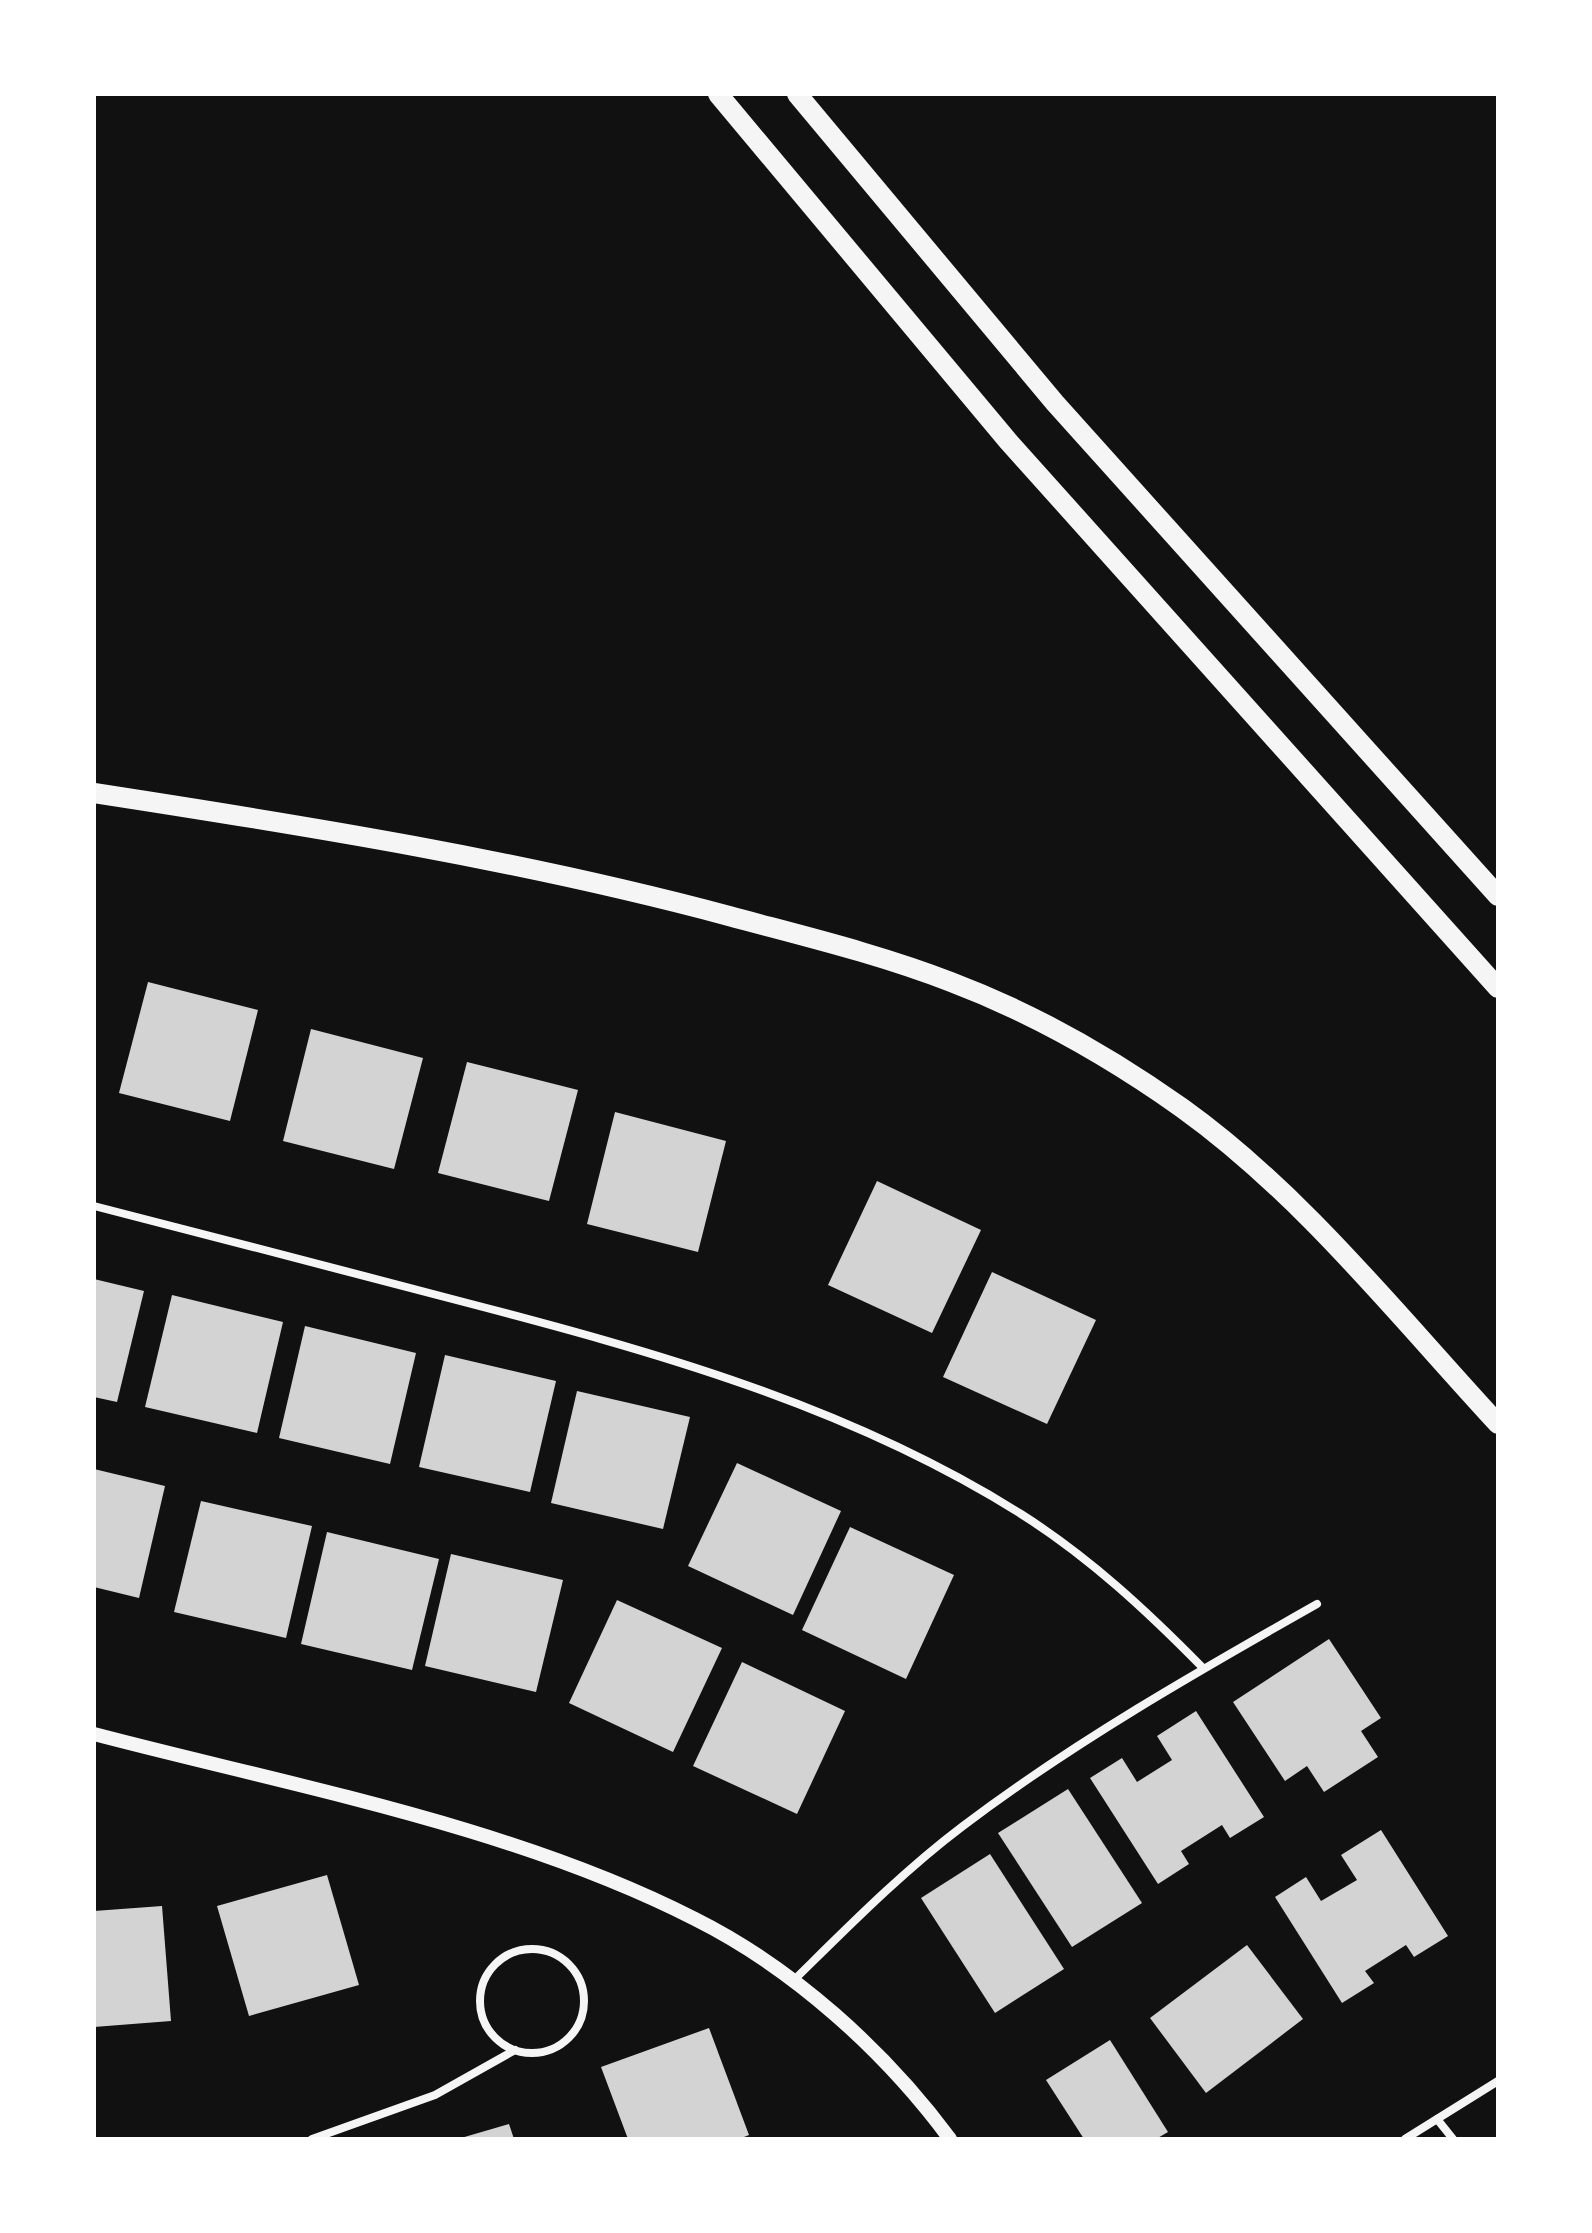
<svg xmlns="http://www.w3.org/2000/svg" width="1592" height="2233" viewBox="0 0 1592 2233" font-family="Merriweather,serif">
	<rect width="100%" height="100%" fill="#111"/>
	<!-- building -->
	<g fill="#d3d3d3">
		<polygon points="148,982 258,1010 230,1121 119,1093"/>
		<polygon points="311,1029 423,1058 394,1169 283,1141"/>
		<polygon points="467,1062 578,1090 549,1201 438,1173"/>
		<polygon points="615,1112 726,1141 698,1252 587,1224"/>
		<polygon points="877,1181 981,1230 932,1333 828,1285"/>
		<polygon points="992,1272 1096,1320 1047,1424 943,1377"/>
		<polygon points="94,1279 144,1291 117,1402 94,1397"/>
		<polygon points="172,1295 283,1322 257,1433 145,1407"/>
		<polygon points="305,1326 416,1353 390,1464 279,1438"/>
		<polygon points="445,1355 556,1381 530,1492 419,1467"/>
		<polygon points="577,1391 690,1417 663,1529 551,1503"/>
		<polygon points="737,1463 841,1511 793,1615 688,1566"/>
		<polygon points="94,1469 165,1486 139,1598 94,1587"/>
		<polygon points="201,1501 312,1526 286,1638 174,1612"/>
		<polygon points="850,1527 954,1575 906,1679 802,1630"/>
		<polygon points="327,1532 439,1559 412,1670 301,1644"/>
		<polygon points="451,1554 563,1580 536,1692 425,1666"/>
		<polygon points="617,1600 722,1648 673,1752 569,1703"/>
		<polygon points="1329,1639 1381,1718 1361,1731 1378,1757 1324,1792 1307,1766 1285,1781 1233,1702"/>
		<polygon points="742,1662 845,1711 797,1814 693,1766"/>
		<polygon points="1196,1711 1264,1817 1230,1838 1222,1825 1181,1851 1189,1864 1158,1884 1090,1778 1122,1758 1137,1782 1172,1760 1157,1736"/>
		<polygon points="1068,1789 1142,1903 1072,1947 998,1833"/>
		<polygon points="1381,1830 1448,1936 1414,1957 1406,1945 1365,1971 1374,1983 1342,2003 1275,1897 1306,1877 1321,1901 1357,1880 1341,1855"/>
		<polygon points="990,1854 1064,1969 995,2013 921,1898"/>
		<polygon points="327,1875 359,1985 249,2016 217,1906"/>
		<polygon points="162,1906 171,2021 94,2027 94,1911"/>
		<polygon points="1247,1945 1303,2019 1206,2093 1150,2018"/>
		<polygon points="709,2028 749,2135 739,2139 628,2139 601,2067"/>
		<polygon points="1110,2040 1168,2132 1156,2139 1084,2139 1046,2080"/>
		<polygon points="509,2124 514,2139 461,2139 461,2138"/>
	</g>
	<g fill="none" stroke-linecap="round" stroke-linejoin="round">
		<!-- minor -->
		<g stroke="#f5f5f5" stroke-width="8">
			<path d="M94,1206C215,1237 335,1268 456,1300C652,1351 848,1405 1021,1514C1089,1557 1147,1611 1203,1668"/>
			<circle cx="532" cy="2001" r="52"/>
			<path d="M793,1981C848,1927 902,1872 963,1826C1074,1742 1197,1672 1317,1604"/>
			<polyline points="1437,2119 1453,2139"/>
			<polyline points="312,2139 435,2095 515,2050"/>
			<polyline points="1405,2139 1498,2081"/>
		</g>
		<!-- tertiary -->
		<path stroke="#f5f5f5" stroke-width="14" d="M94,1734C292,1786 513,1826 695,1919C793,1968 885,2051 950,2139"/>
		<!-- primary -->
		<g stroke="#f5f5f5" stroke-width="20">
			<polyline points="718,94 1008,441 1498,988"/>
			<polyline points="797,94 1055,403 1498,896"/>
			<path d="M94,793C308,826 520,860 729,916C803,936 879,954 951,982C1033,1013 1110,1057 1182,1108C1302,1194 1398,1316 1498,1424"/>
		</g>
	</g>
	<!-- border -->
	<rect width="1592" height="2233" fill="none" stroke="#ffffff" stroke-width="192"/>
</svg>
